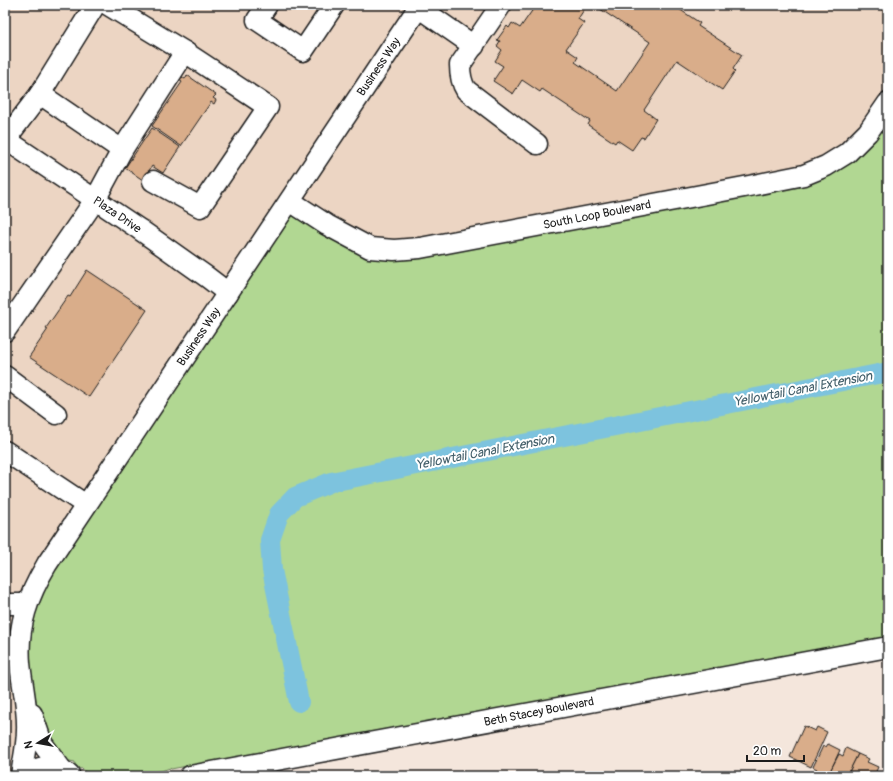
<svg xmlns="http://www.w3.org/2000/svg" width="893" height="781" viewBox="0 0 893 781" font-family="Pangolin,sans-serif">
	<rect width="100%" height="100%" fill="#f4e6dc"/>
	<filter id="ink" filterUnits="userSpaceOnUse"><feTurbulence type="fractalNoise" baseFrequency=".025" numOctaves="2"/><feDisplacementMap in="SourceGraphic" scale="8" xChannelSelector="R" yChannelSelector="G"/><feConvolveMatrix kernelMatrix="1 2 1 2 8 2 1 2 1" color-interpolation-filters="sRGB"/></filter>
	<g filter="url(#ink)">
		<!-- built -->
		<polygon fill="#ecd5c3" points="5,5 888,5 888,103 868,132 23,683 44,776 5,776"/>
		<!-- green -->
		<path fill="#b1d792" stroke="#667a57" d="M888,119V637L171,769L170,768L161,771L107,775L85,772L82,768L80,769L75,765V762L49,757C39,712 23,665 33,618C36,600 46,584 55,568L292,213L365,255L806,183Z"/>
		<g fill="none" stroke-linecap="round" stroke-linejoin="round">
			<!-- canal -->
			<polyline stroke="#7dc3de" stroke-width="20" points="299,702 272,570 270,540 279,514 295,497 331,482 888,372"/>
		</g>
		<!-- building -->
		<g fill="#d9ad8a" stroke="#1c1c1c">
			<polygon points="536,5 587,5 578,19 584,23 566,49 578,57 575,62 617,91 650,42 594,5 666,5 671,8 673,5 700,23 698,26 742,55 733,69 735,71 722,90 677,60 644,110 656,119 644,138 641,137 632,150 617,140 615,143 588,125 590,121 542,89 540,92 522,80 513,94 493,81 503,66 495,61 502,50 497,46 500,41 497,40 507,26 509,28 512,23 520,28"/>
			<polygon points="187,75 216,95 213,98 216,100 214,104 211,102 181,146 152,126 182,82 179,80 182,77 185,79"/>
			<polygon points="152,128 180,147 163,173 152,166 143,180 125,168"/>
			<polygon points="87,270 147,310 89,397 29,357 48,329 46,328 68,296 70,297"/>
			<polygon points="804,726 815,731 817,727 827,732 811,767 790,757"/>
			<polygon points="828,744 840,750 828,776 814,776 817,769 813,767 823,746 826,747"/>
			<polygon points="846,748 858,754 847,776 828,775 839,754 843,756"/>
			<polygon points="858,754 869,759 867,762 878,767 874,776 847,776"/>
		</g>
		<g fill="none" stroke-linecap="round" stroke-linejoin="round">
			<!-- minor casing -->
			<g stroke="#1c1c1c" stroke-width="23">
				<g id="minor">
					<polyline points="108,5 185,52 122,150"/>
					<polyline points="267,5 257,20 303,51 334,5"/>
					<polyline points="415,5 474,46"/>
					<path d="M501,5L460,65C460,75 461,82 466,90L537,144"/>
					<polyline points="5,139 139,229 207,277 228,293"/>
					<polyline points="5,140 40,94 95,5"/>
					<polyline points="153,181 200,207 268,107 185,52"/>
					<polyline points="290,201 327,225 370,248 394,250 420,248 744,187 804,175 826,166 847,153 868,132 888,103"/>
					<polyline points="5,331 95,200 122,150 40,94"/>
					<polyline points="5,376 56,414"/>
					<polyline points="5,451 86,505"/>
					<polyline points="5,604 27,604"/>
					<polyline points="32,714 42,743 62,770"/>
					<path d="M21,776C23,761 27,745 27,730C28,708 22,685 20,663C17,626 28,596 47,564L420,5"/>
					<path d="M25,776C38,764 54,765 69,774"/>
					<polyline points="190,776 888,647"/>
				</g>
			</g>
			<!-- minor -->
			<use href="#minor" stroke="#fff" stroke-width="20"/>
		</g>
	</g>
	<g text-anchor="middle" dominant-baseline="central" stroke-width="4" stroke-linejoin="round" paint-order="stroke">
		<!-- street labels -->
		<g font-size="12" fill="#1c1c1c" stroke="#fff">
			<text transform="translate(379 67) rotate(-56)">Business Way</text>
			<text transform="translate(117 215) rotate(34)">Plaza Drive</text>
			<text transform="translate(597 215) rotate(-11)">South Loop Boulevard</text>
			<text transform="translate(199 337) rotate(-56)">Business Way</text>
			<text transform="translate(539 712) rotate(-11)">Beth Stacey Boulevard</text>
		</g>
		<!-- water labels -->
		<g font-size="13" font-style="italic" fill="#435f6a" stroke="#fff">
			<text transform="translate(803 389) rotate(-11)">Yellowtail Canal Extension</text>
			<text transform="translate(485 452) rotate(-11)">Yellowtail Canal Extension</text>
		</g>
	</g>
	<!-- margin -->
	<rect width="893" height="781" fill="none" stroke="#fff" stroke-width="20"/>
	<rect x="10" y="10" width="873" height="761" fill="none" stroke="#1c1c1c" stroke-width="1.5" filter="url(#ink)"/>
	<!-- north arrow -->
	<g transform="translate(38 743) rotate(259)" stroke="#ffffff" stroke-width="3" paint-order="stroke">
	<path d="M0-3L7 15L0 10L-7 15Z" fill="#1c1c1c"/>
	<text y="-6" font-size="11" font-weight="bold" text-anchor="middle" fill="#1c1c1c">N</text>
	</g>
	<!-- scale -->
	<path d="M747 755v6h57v-6" fill="none" stroke="#1c1c1c" stroke-width="2"/>
	<text x="753" y="755" font-size="12" fill="#1c1c1c" stroke="#ffffff" stroke-width="3" paint-order="stroke">20 m</text>
</svg>
